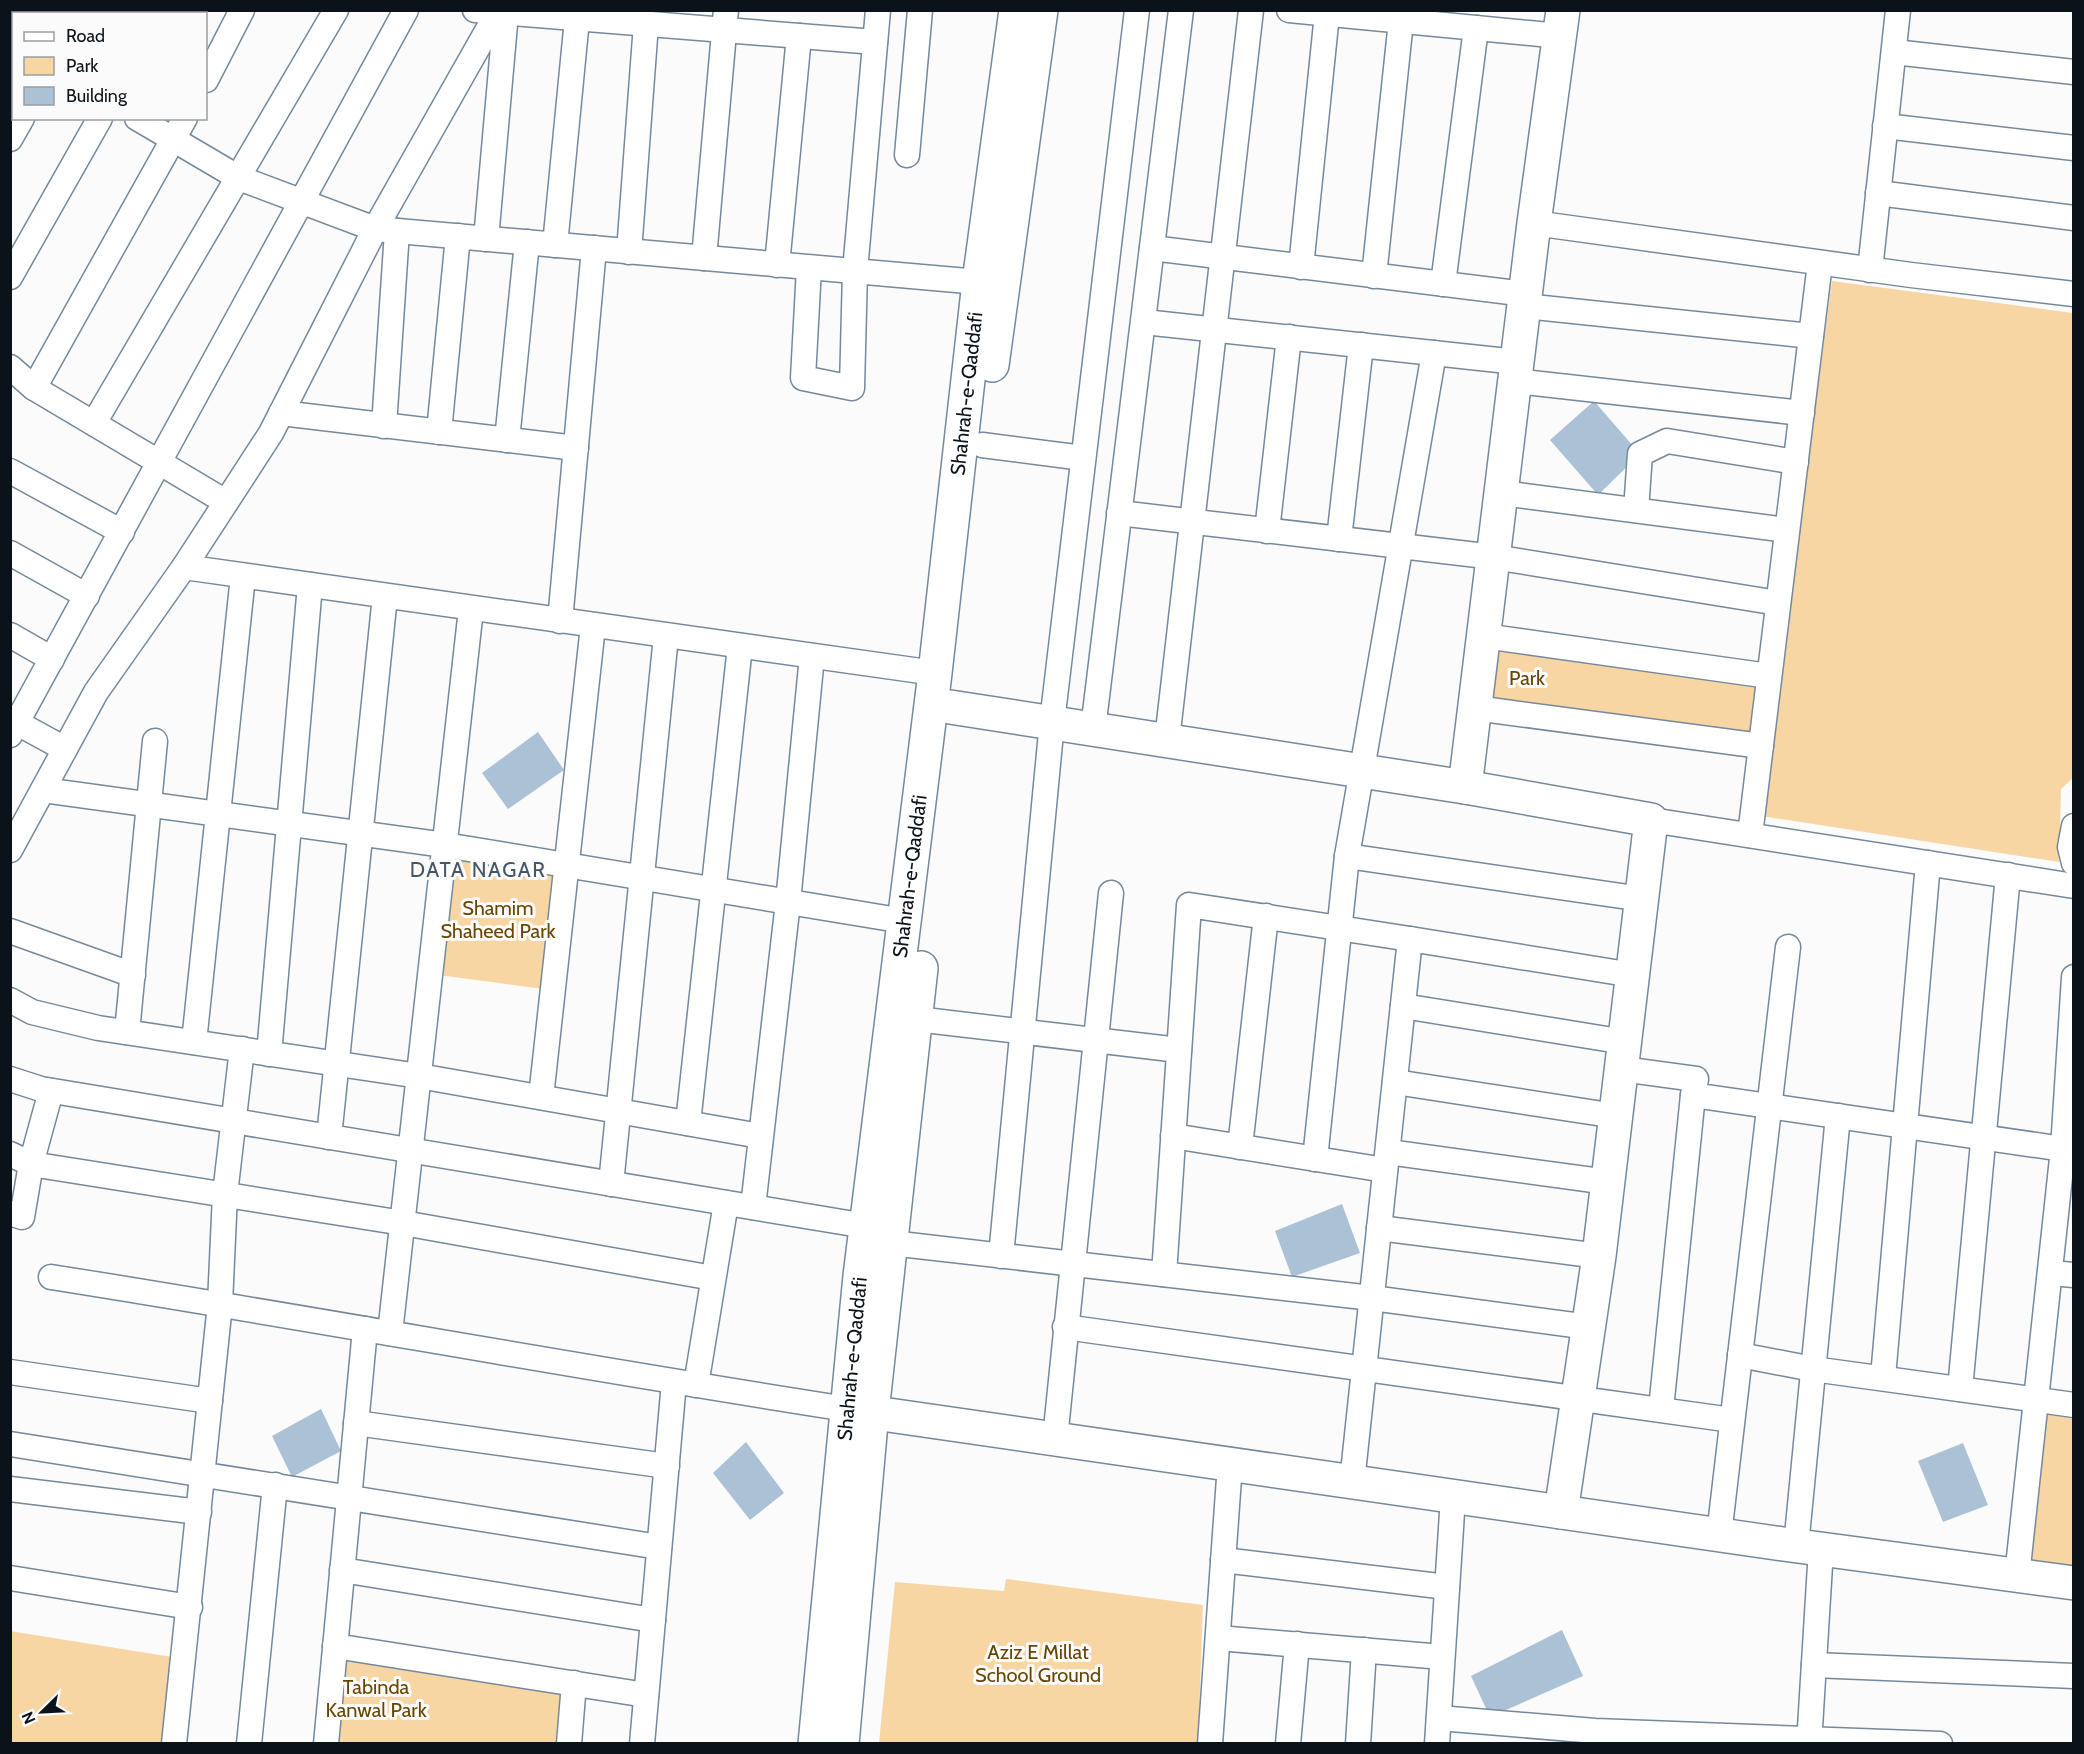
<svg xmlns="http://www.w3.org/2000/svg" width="2084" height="1754" viewBox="0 0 2084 1754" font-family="Cabin,sans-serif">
	<rect width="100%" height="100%" fill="#fbfbfb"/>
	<!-- green -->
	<g fill="#f7d6a4">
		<polygon points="1832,281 2073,313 2074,777 2061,789 2059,862 1761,816"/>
		<polygon points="1484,636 1769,676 1761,746 1475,708"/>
		<polygon points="445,845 566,865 551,990 431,974"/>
		<polygon points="2035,1413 2073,1418 2073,1583 2017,1576"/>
		<polygon points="1006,1579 1203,1605 1198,1743 879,1743 895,1582 1004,1591"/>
		<polygon points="10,1631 172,1657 163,1743 11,1743"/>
		<polygon points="335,1646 574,1683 569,1743 326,1744"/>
	</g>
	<!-- building -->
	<g fill="#abc1d5">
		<polygon points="1594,401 1640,454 1598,495 1550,440"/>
		<polygon points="538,732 564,770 508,809 482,773"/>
		<polygon points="1342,1204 1360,1253 1292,1277 1275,1231"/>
		<polygon points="321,1409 341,1451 292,1477 272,1436"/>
		<polygon points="746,1442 784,1493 750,1520 713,1473"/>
		<polygon points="1963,1443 1988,1505 1943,1522 1918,1461"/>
		<polygon points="1562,1630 1583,1676 1490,1717 1471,1676"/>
	</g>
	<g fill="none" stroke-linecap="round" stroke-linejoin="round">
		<!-- street casing -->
		<g stroke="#74899c" stroke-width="27">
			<g id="street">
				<polyline points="475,10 875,42"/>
				<polyline points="1289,10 1560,36"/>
				<polyline points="83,14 85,10"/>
				<polyline points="160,14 162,10"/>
				<polyline points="10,45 14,46"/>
				<polyline points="1894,52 2074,72"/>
				<polyline points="206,80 242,10"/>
				<polyline points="137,118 239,178 375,229 979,282"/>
				<polyline points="1885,126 2074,148"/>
				<polyline points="10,139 22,118"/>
				<polyline points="907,155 920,10"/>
				<polyline points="1878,193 2074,218"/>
				<polyline points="1534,223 1911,275 2074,294"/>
				<polyline points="486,239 506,13"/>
				<polyline points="555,245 577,19"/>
				<polyline points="1152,248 1526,294"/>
				<polyline points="629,252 646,24"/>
				<polyline points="704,258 726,10"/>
				<polyline points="777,265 799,36"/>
				<polyline points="1301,267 1327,14"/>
				<polyline points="809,268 803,378 852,388 855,271 878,10"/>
				<polyline points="1870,270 1898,10"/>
				<polyline points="1374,276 1401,21"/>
				<polyline points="10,277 100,118"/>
				<polyline points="1443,284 1476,28"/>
				<polyline points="1524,306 1811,336"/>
				<polyline points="1144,322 1517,362"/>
				<polyline points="10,367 34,388 226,502"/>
				<polyline points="1515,381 1802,413"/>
				<polyline points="34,388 185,118"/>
				<polyline points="281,413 576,448"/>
				<polyline points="94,423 336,10"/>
				<polyline points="384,426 397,231"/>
				<polyline points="439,432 458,236"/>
				<polyline points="507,440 527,242"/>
				<polyline points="982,445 1083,458"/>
				<polyline points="10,471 122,532"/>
				<polyline points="1502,493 1787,530"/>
				<polyline points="1636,510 1640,454 1667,441 1796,462"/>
				<polyline points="1119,513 1494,557 1778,603"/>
				<polyline points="1267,531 1289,337"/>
				<polyline points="1339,539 1361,345"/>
				<polyline points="10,553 87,596"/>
				<polyline points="184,567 935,673"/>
				<polyline points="560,621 594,248"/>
				<polyline points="10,635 52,659"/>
				<polyline points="1484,636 1769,676"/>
				<polyline points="1475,708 1761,746"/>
				<polyline points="10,719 65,749"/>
				<polyline points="1093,729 1181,10"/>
				<polyline points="10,735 406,10"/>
				<polyline points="1167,740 1251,10"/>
				<polyline points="43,790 445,845 904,921"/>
				<polyline points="1651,820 2074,886"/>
				<polyline points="2074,826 2070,847 2074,863"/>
				<polyline points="1750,835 1820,263"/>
				<polyline points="10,850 96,692 184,567 271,433 375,229 499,10"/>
				<polyline points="1347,856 1642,899"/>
				<polyline points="10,931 133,975"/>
				<polyline points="10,1000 32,1012 98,1028 419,1076 760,1136"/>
				<polyline points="1403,1006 1625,1042"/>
				<polyline points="916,1019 1179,1050"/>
				<polyline points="127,1032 155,741"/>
				<polyline points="194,1042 243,576"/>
				<polyline points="269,1054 310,585"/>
				<polyline points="1622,1069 1696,1079 1693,1095 2063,1149"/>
				<polyline points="10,1079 41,1089 866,1226"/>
				<polyline points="1395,1082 1616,1116"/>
				<polyline points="541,1097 593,626"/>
				<polyline points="688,1123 740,646"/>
				<polyline points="1173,1136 1385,1170"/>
				<polyline points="329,1137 385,596"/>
				<polyline points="1240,1147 1266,916"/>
				<polyline points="1388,1152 1608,1182"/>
				<polyline points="10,1154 31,1164 403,1223 713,1278"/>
				<polyline points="1315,1159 1347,856 1434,353"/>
				<polyline points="611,1184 666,636"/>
				<polyline points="753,1207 788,902 812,656"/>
				<polyline points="10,1213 22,1217 31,1164 51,1091"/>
				<polyline points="1379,1228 1599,1256"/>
				<polyline points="891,1243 1372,1298 1589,1327"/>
				<polyline points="1001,1256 1052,722 1137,10"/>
				<polyline points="2050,1273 2074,1275"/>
				<polyline points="1164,1274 1189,905 1410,939"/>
				<path d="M51,1277C317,1319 581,1368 847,1409"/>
				<polyline points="1065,1327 1732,1420"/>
				<polyline points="390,1333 471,609"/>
				<polyline points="1740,1355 1813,1369 2074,1405"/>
				<polyline points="10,1372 210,1401"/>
				<polyline points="1883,1377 1928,863"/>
				<polyline points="696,1385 726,1203"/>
				<polyline points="1960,1389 2008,875"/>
				<polyline points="1661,1409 1693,1095"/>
				<polyline points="356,1423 667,1466"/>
				<polyline points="1055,1439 1111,893"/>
				<polyline points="10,1444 659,1547"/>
				<polyline points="1352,1482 1410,939 1633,975"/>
				<polyline points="10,1489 199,1512"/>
				<polyline points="1719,1535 1788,947"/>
				<polyline points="1796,1546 1838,1116"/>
				<polyline points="1223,1560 1447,1587"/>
				<polyline points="342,1570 653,1620"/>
				<polyline points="2017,1576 2063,1149 2074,977"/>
				<polyline points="10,1578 190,1607"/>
				<polyline points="1218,1638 1442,1657"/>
				<polyline points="335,1646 646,1695"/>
				<polyline points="1814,1665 2074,1676"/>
				<polyline points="1439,1718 1595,1731 1940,1744"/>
				<polyline points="174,1744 220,1304 225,1194 242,1049"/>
				<polyline points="249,1744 275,1485"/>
				<polyline points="326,1744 365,1329"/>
				<polyline points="569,1744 574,1683"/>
				<polyline points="642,1744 674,1382"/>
				<polyline points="1210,1744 1230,1464"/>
				<polyline points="1288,1744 1297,1644"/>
				<polyline points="1358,1744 1364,1650"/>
				<polyline points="1437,1744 1453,1497"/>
				<polyline points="1809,1744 1821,1549"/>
			</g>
		</g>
		<!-- secondary casing -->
		<g stroke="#74899c" stroke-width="36">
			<g id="secondary">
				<polyline points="950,707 1465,787 1651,820 1599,1256 1561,1512"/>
				<polyline points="1465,787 1534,223 1563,10"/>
				<polyline points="847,1409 1783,1544 2074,1583"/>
			</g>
		</g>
		<!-- primary casing -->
		<g stroke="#74899c" stroke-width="36">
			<g id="primary">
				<polyline points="992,365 1041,10"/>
				<path id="s1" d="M815,1744L860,1276L935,673L979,282L1016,10"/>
				<polyline points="842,1744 872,1412 921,968"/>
			</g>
		</g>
		<!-- street -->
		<use href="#street" stroke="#fff" stroke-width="24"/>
		<!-- secondary -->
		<use href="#secondary" stroke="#fff" stroke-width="33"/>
		<!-- primary -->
		<use href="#primary" stroke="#fff" stroke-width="33"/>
	</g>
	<g text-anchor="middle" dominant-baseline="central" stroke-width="6" stroke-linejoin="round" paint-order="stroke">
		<!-- street labels -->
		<g font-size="20" fill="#0b131a" stroke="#fbfbfb">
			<text stroke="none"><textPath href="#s1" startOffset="1359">Shahrah-e-Qaddafi</textPath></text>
			<text stroke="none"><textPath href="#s1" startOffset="873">Shahrah-e-Qaddafi</textPath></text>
			<text stroke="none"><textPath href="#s1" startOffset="387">Shahrah-e-Qaddafi</textPath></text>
		</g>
		<!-- park labels -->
		<g font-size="20" fill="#664600" stroke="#fbfbfb">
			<text x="1527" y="678">Park</text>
			<text x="498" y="908">Shamim<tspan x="498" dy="23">Shaheed Park</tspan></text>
			<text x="1038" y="1652">Aziz E Millat<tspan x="1038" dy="23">School Ground</tspan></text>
			<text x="376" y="1687">Tabinda<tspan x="376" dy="23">Kanwal Park</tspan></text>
		</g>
		<!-- neighbourhood labels -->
		<g font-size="21" letter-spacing="1.5" fill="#445768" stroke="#fbfbfb">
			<text x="478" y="869">DATA NAGAR</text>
		</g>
	</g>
	<!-- border -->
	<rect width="2084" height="1754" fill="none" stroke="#0b131a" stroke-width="24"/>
	<!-- legend -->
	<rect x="12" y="12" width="195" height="108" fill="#fbfbfb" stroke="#9b9ea1" stroke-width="1.5"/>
	<rect x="24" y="32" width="30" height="9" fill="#ffffff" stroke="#9b9ea1" stroke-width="1.5"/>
	<text x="66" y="42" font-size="18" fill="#0b131a">Road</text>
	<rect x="24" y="57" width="30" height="18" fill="#f7d6a4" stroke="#9b9ea1" stroke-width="1.5"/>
	<text x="66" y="72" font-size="18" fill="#0b131a">Park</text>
	<rect x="24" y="87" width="30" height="18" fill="#abc1d5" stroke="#9b9ea1" stroke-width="1.5"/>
	<text x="66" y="102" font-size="18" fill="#0b131a">Building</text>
	<!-- north arrow -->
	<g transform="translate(42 1712) rotate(246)" stroke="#fbfbfb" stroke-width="4.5" paint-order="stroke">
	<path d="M0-4.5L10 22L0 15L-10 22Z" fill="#0b131a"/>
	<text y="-9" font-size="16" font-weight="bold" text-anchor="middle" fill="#0b131a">N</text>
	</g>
</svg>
